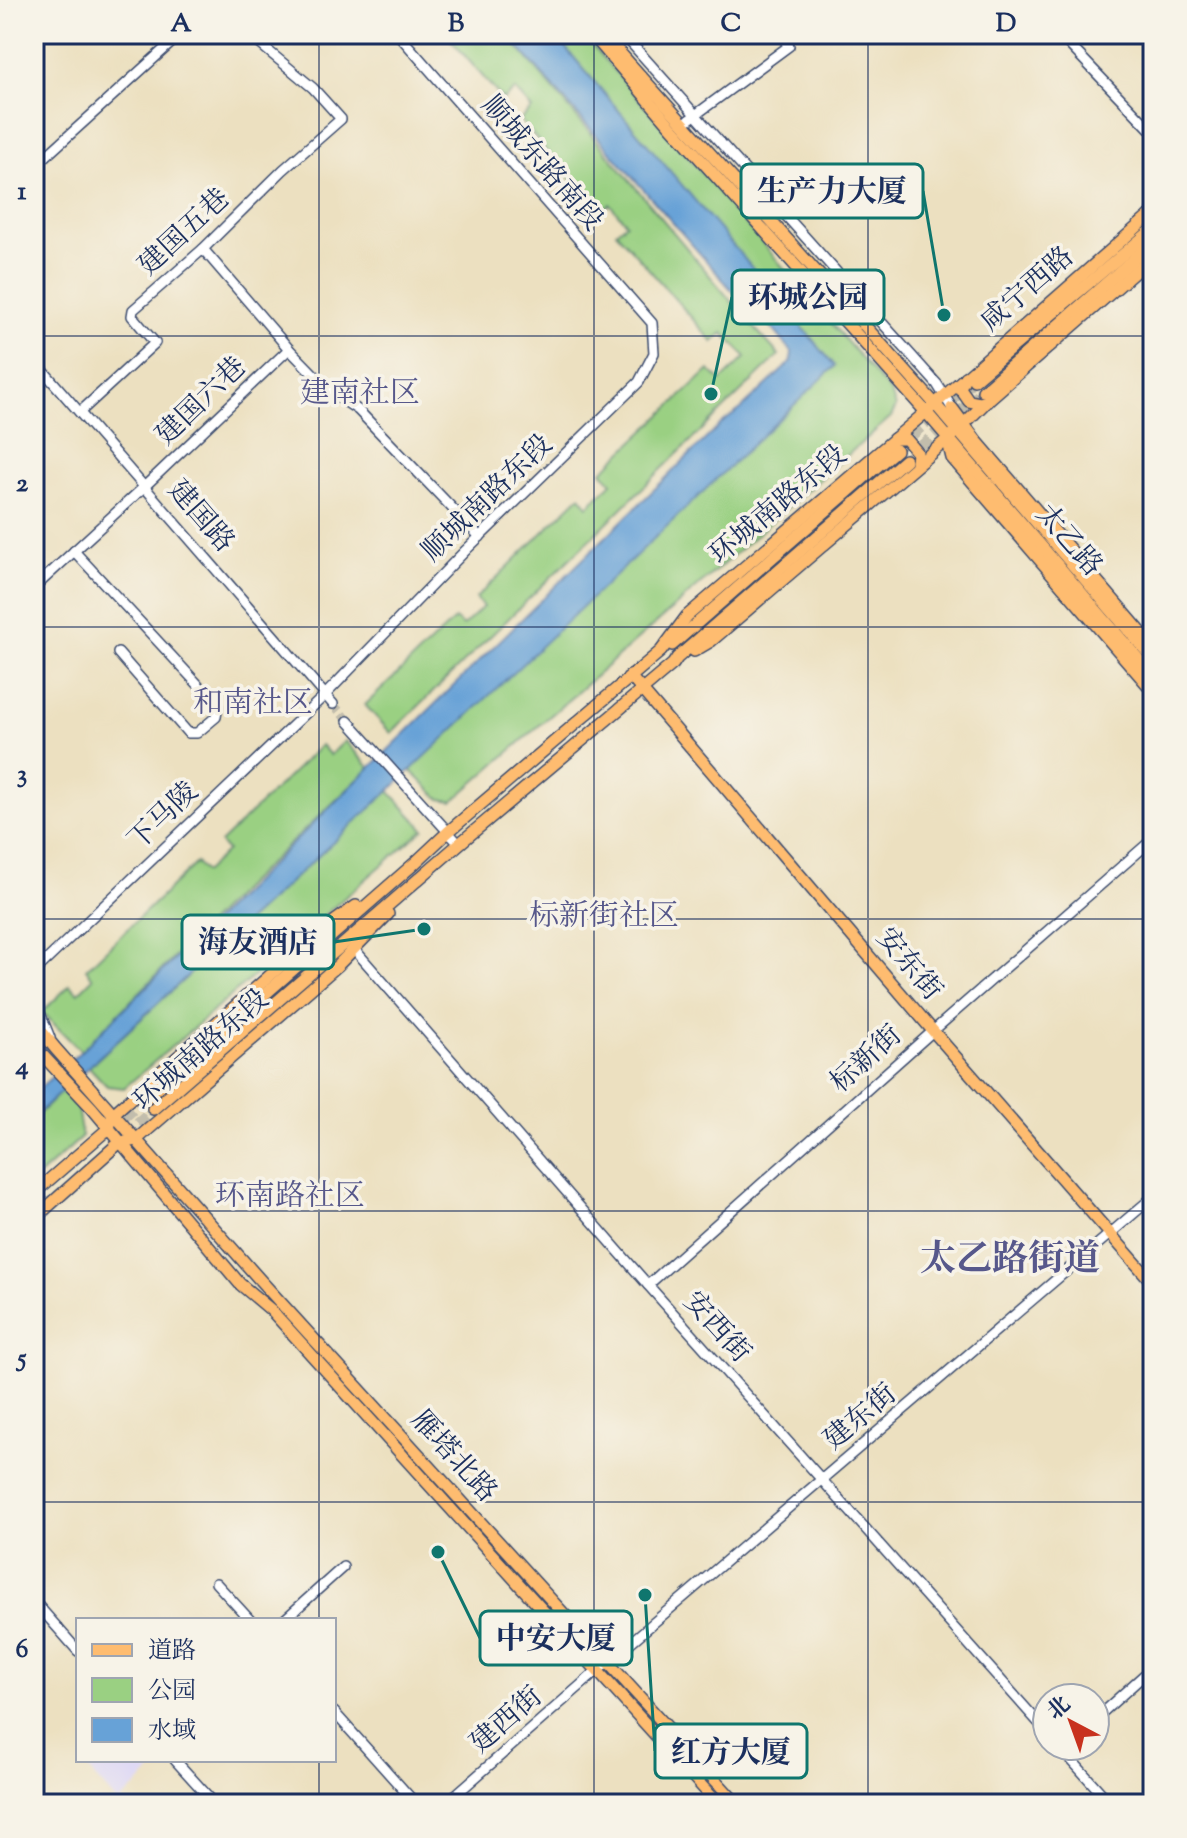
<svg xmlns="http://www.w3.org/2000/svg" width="1187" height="1838" viewBox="0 0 1187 1838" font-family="'Sorts Mill Goudy','Noto Serif SC',serif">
	<rect width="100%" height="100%" fill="#f7f3e8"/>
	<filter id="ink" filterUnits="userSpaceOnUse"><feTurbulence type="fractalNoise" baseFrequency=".0125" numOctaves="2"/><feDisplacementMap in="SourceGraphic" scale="16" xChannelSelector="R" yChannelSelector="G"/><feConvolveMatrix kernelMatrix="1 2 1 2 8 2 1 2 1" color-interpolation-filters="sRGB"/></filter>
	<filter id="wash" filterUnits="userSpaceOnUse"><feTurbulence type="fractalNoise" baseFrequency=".006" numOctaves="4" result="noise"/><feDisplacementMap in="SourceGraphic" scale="32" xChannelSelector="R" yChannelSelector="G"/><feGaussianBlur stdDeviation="1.8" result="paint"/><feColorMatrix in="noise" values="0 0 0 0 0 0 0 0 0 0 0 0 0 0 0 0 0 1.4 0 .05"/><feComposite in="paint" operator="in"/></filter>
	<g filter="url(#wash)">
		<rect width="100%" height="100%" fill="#ece0c0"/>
		<!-- built -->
		<polygon fill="#dcd6f6" points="80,1760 165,1760 118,1803"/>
		<!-- green -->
		<g fill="#9ad082" stroke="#5a8070" stroke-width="2">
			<polygon points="446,34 507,34 742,314 779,355 391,733 365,705 455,619 463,626 483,607 476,598 580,496 588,506 612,483 602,471 709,370 721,381 746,357 723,333 713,342 616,232 626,223 610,204 599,212 520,120 532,109 515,90 503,100"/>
			<polygon points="554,34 583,34 891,393 896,407 891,417 453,801 440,799 410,770 835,366"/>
			<polygon points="345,741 370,768 244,887 81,1051 42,1012 70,985 78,993 93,978 86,969 196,863 205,872 227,851 220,843 321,745 330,755"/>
			<polygon points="389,791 424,829 124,1088 107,1086 89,1067"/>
			<polygon points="62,1091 77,1108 82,1137 34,1180 34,1119"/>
		</g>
		<!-- water -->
		<polygon fill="#67a2d7" stroke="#41689a" stroke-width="2" points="507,34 554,34 835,366 389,791 34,1117 34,1093 81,1051 722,423 741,409 791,362 792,352 760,313 752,313"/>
	</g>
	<g filter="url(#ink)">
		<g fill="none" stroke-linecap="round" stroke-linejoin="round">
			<!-- minor-tunnel -->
			<polyline stroke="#c2bdac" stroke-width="9" stroke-dasharray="9 4.5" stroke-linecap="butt" points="333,704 348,721"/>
			<!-- major-tunnel -->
			<g stroke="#c2bdac" stroke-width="11" stroke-dasharray="11 5.5" stroke-linecap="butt">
				<polyline points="900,446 974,380"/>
				<polyline points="909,457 983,391"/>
				<polyline points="112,1128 145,1099"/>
				<polyline points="113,1145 153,1109"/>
			</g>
			<!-- minor casing -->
			<g stroke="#3a4a6d" stroke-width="12">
				<g id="minor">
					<polyline points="623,34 937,384 952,408"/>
					<polyline points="1059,34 1153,132"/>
					<polyline points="683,124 789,46 780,34"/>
					<polyline points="34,167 181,34"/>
					<polyline points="203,249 289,349 332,393 358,410 480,537"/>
					<polyline points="34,360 333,704"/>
					<polyline points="80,412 155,343 132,316 133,310 203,249 283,170 341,119 313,88 248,34"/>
					<polyline points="74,551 218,706 216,717 197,733 188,733 118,653"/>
					<polyline points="34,588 144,487 289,349"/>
					<polyline points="348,721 459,844"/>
					<polyline points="355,950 648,1285 1047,1732"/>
					<polyline points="34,972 325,695 466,550 639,382 654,353 652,323 398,34"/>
					<polyline points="40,1013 50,1038"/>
					<polyline points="648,1285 933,1031 1153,839"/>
					<polyline points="216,1583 250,1620"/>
					<polyline points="34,1601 78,1651"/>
					<polyline points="284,1620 343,1567"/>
					<polyline points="334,1712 416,1804"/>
					<polyline points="1095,1719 1153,1667"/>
					<polyline points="1059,1746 1111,1804"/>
					<polyline points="175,1760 215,1804"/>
					<polyline points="445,1804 597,1671 1153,1197"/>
				</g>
			</g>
			<!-- major casing -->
			<g stroke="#3a4a6d" stroke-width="14">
				<g id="major">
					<polyline points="592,34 669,124 926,412 1153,676"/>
					<polyline points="603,34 935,404 1153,659"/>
					<polyline points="965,377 960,388 969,401 980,403 987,401"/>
					<polyline points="974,380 1153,229"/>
					<polyline points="983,391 1153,242"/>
					<polyline points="952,408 975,439 1153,646"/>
					<polyline points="894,439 906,439 917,452 916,464"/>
					<polyline points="948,442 952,458 1153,691"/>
					<polyline points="672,645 896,450"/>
					<polyline points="694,651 711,641 957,431 988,400 1153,256"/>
					<polyline points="630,676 933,1031 1153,1283"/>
					<polyline points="34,1022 55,1048 260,1280 737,1804"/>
					<polyline points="34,1046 92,1108 240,1284 271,1310 718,1804"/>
					<polyline points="145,1099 415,863 448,832 661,651 687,616 926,412 1153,213"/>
					<polyline points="153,1109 459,844 673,664 677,658 905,460"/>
					<polyline points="34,1193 109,1128 113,1114 317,934 356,906"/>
					<polyline points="34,1219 119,1143 136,1140 337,966 388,914"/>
				</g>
			</g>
			<!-- minor -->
			<use href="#minor" stroke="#fff" stroke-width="9"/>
			<!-- major -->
			<use href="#major" stroke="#febc70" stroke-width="11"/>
		</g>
	</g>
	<!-- grid -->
	<path fill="none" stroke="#1b2f5e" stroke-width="2" stroke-opacity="0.55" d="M319,34V1620M594,34V1804M868,34V1804M34,336H1153M34,627H1153M34,919H1153M34,1211H1153M34,1502H1153M319,1760V1804"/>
	<g text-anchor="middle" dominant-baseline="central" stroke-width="7" stroke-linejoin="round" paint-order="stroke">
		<!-- street labels -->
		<g font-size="28" fill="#1b2f5e" stroke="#f7f3e8">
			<text transform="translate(541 164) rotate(49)">顺城东路南段</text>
			<text transform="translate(185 233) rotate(-43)">建国五巷</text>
			<text transform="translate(1028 290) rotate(-41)">咸宁西路</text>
			<text transform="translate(202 402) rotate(-44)">建国六巷</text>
			<text transform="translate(488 499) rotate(-44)">顺城南路东段</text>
			<text transform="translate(779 506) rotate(-40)">环城南路东段</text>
			<text transform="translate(200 517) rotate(49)">建国路</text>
			<text transform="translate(1068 541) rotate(49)">太乙路</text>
			<text transform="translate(164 817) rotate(-44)">下马陵</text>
			<text transform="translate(908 965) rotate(50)">安东街</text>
			<text transform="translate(202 1051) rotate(-41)">环城南路东段</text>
			<text transform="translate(867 1060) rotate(-42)">标新街</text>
			<text transform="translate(716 1328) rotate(48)">安西街</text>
			<text transform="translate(861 1418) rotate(-40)">建东街</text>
			<text transform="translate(453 1457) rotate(48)">雁塔北路</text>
			<text transform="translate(507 1721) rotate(-41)">建西街</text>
		</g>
		<!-- neighbourhood labels -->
		<g font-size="30" fill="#57588b" stroke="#f7f3e8">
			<text x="360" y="394">建南社区</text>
			<text x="253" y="704">和南社区</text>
			<text x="604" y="917">标新街社区</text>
			<text x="290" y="1197">环南路社区</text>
		</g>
		<!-- district labels -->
		<g font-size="36" font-weight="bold" fill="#57588b" stroke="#f7f3e8">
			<text x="1010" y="1261">太乙路街道</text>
		</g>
	</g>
	<!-- callouts -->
	<path fill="none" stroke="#0f766e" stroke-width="3" d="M944 315L923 191M711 394L732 297M424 929L334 942M438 1552L480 1638M645 1595L655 1751"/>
	<g fill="#0f766e" stroke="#f7f3e8" stroke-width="3">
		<circle cx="944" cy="315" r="8"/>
		<circle cx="711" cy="394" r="8"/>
		<circle cx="424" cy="929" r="8"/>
		<circle cx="438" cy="1552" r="8"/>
		<circle cx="645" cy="1595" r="8"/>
	</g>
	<g fill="#f7f3e8" stroke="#0f766e" stroke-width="3">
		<rect x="741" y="164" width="182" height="54" rx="8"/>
		<rect x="732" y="270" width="152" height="54" rx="8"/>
		<rect x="182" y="915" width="152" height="54" rx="8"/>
		<rect x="480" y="1611" width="152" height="54" rx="8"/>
		<rect x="655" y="1724" width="152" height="54" rx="8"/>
	</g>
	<g font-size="30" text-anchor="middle" font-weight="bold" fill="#1b2f5e">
		<text x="832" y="201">生产力大厦</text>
		<text x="808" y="307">环城公园</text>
		<text x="258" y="952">海友酒店</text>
		<text x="556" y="1648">中安大厦</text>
		<text x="731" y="1762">红方大厦</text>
	</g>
	<!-- margin -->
	<rect width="1187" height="1838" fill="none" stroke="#f7f3e8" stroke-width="88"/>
	<!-- legend -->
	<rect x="76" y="1618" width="260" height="144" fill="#f7f3e8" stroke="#9fa5b1" stroke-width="2"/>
	<rect x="92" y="1644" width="40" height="12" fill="#febc70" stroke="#9fa5b1" stroke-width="2"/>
	<text x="148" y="1658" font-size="24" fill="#1b2f5e">道路</text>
	<rect x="92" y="1678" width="40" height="24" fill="#9ad082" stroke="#9fa5b1" stroke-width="2"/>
	<text x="148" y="1698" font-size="24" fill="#1b2f5e">公园</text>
	<rect x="92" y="1718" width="40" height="24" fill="#67a2d7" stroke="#9fa5b1" stroke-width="2"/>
	<text x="148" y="1738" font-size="24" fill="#1b2f5e">水域</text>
	<!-- north arrow -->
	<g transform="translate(1071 1722) rotate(319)"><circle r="38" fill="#f7f3e8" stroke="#9fa5b1" stroke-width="2"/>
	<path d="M0-6L14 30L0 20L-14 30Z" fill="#c8321e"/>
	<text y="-12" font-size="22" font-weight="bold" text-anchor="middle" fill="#1b2f5e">北</text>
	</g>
	<rect x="44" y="44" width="1099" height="1750" fill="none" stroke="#1b2f5e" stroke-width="3"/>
	<g font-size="26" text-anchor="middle" font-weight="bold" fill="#1b2f5e">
		<text x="181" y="31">A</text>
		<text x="456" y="31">B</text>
		<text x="731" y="31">C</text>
		<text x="1006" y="31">D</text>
		<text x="22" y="199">1</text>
		<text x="22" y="491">2</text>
		<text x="22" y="782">3</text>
		<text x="22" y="1074">4</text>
		<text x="22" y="1366">5</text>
		<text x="22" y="1657">6</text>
	</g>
</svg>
